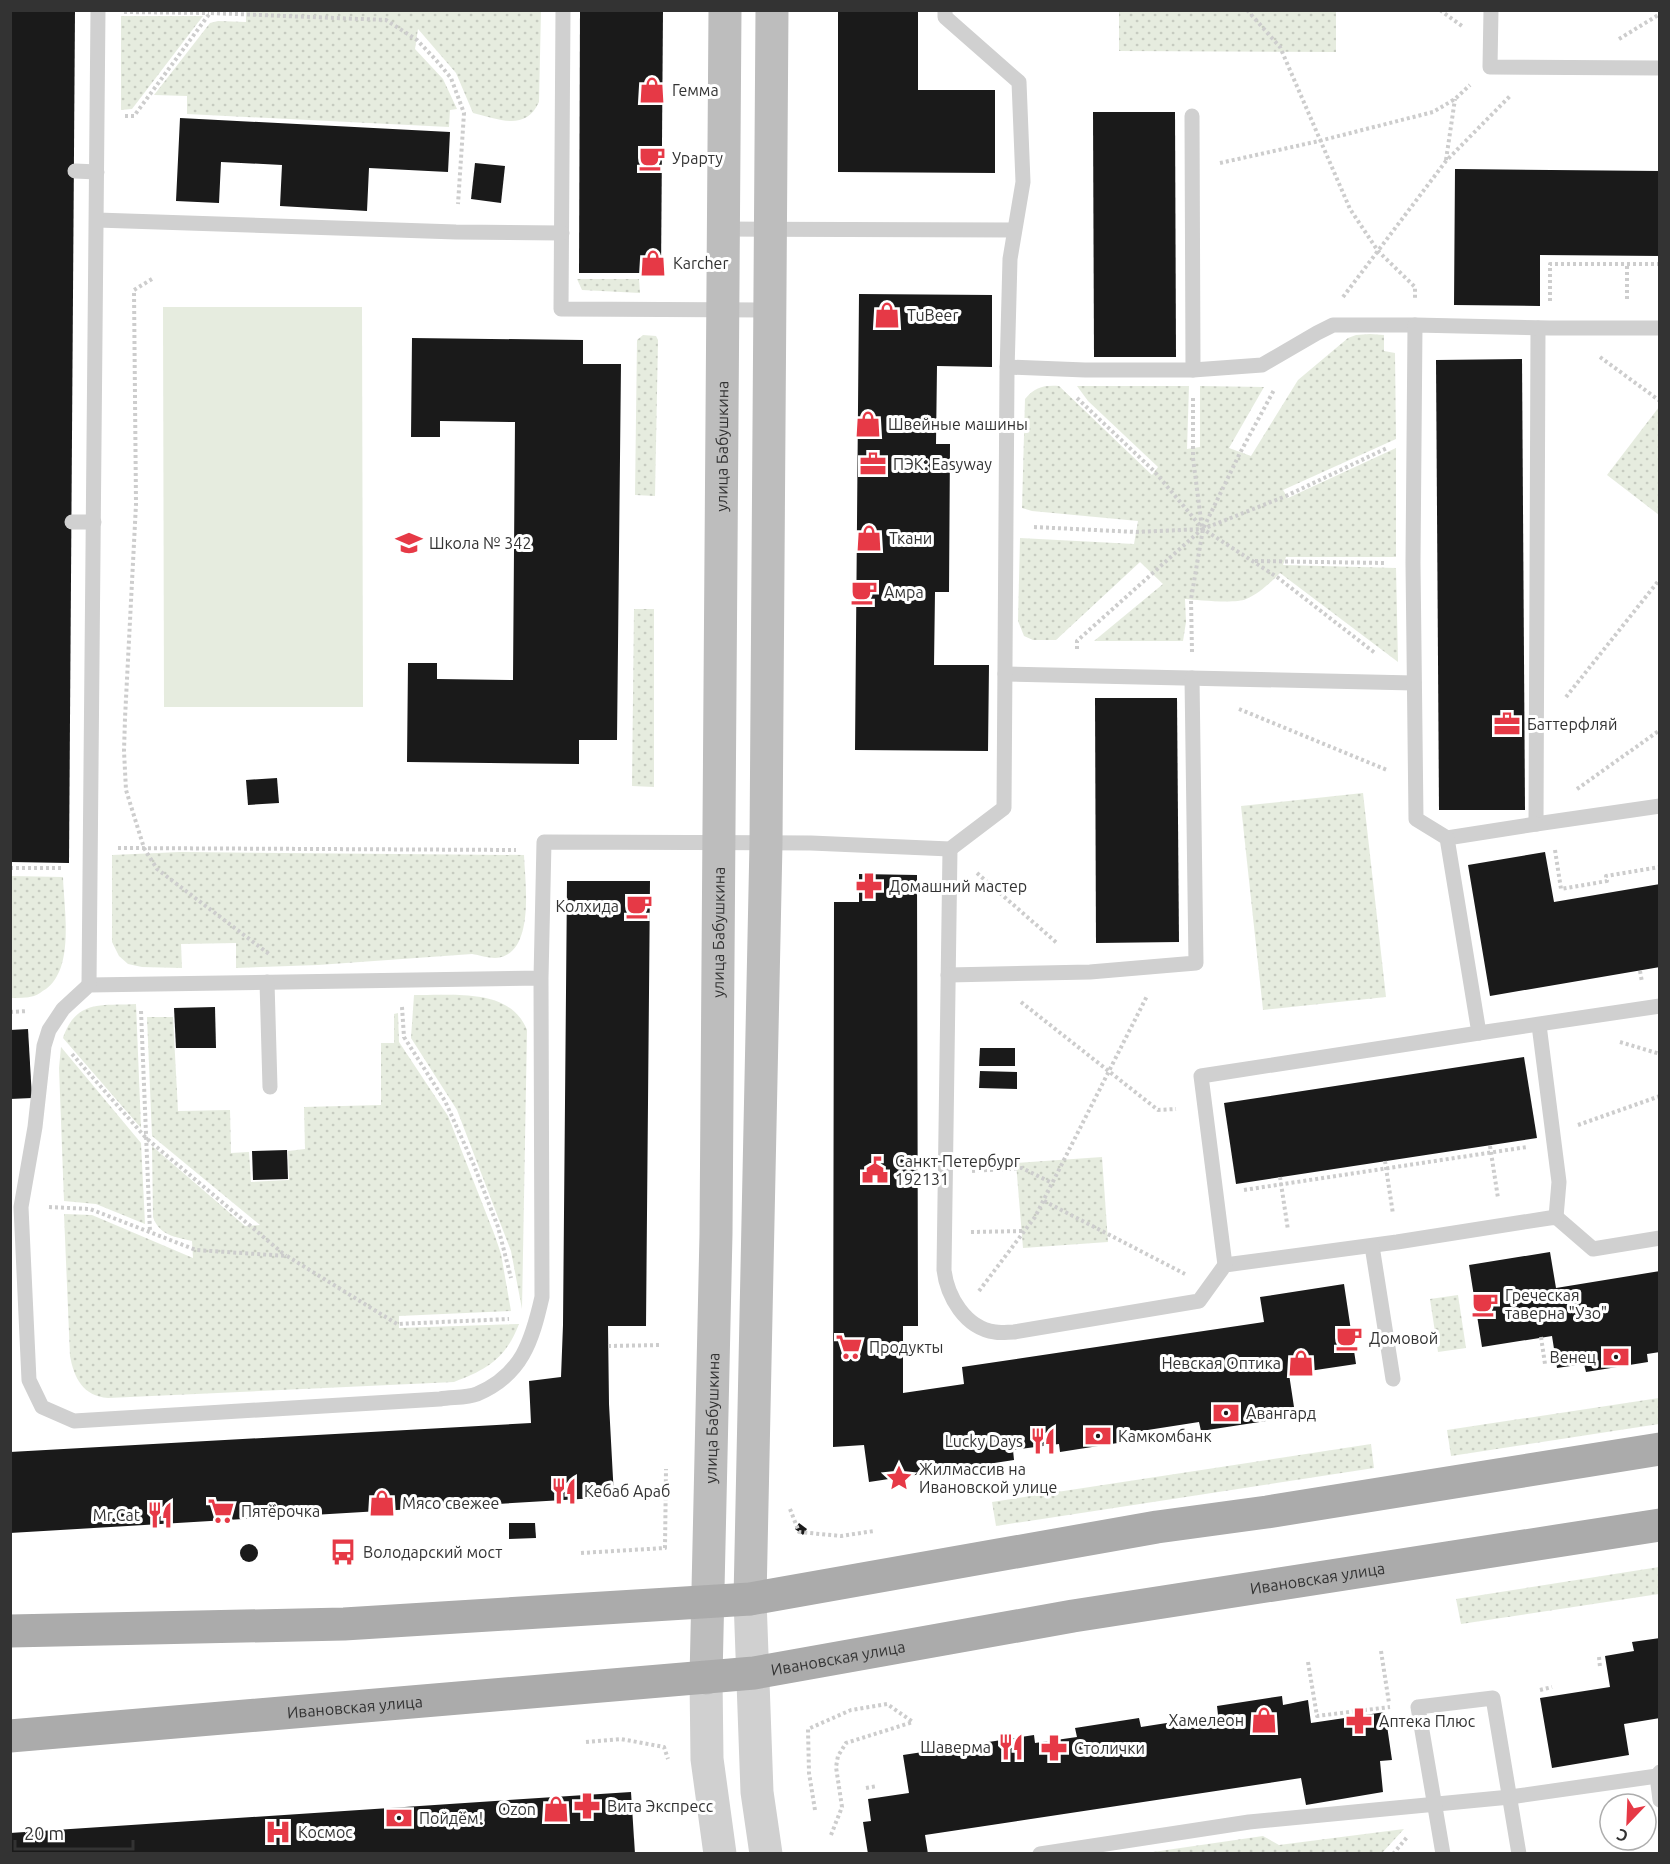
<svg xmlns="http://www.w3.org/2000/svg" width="1670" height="1864" viewBox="0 0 1670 1864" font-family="Ubuntu,sans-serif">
	<defs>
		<pattern id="grass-dots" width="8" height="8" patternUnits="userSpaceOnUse" patternTransform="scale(1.5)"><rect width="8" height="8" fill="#e6ecdf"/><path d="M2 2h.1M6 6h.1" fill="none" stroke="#c6cbc0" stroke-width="1.8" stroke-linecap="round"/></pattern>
	</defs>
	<rect width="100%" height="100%" fill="#fff"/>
	<!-- grass -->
	<g fill="url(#grass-dots)">
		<path d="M246,11H541L539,102C525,132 499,119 473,113L456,73L418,29L415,49L443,79L457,109L450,110L449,127L187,114V96L154,95L210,23L218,21L246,22Z"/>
		<polygon points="1119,11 1336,11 1336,52 1119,51"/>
		<polygon points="121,16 203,16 132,109 121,110"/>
		<polygon points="577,279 639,279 640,293 582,290"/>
		<path d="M1370,334L1384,335V351L1395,353L1396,439L1283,490L1288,498L1396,448V557H1286L1283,565L1396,568L1398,662L1280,573C1271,582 1259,594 1246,599C1236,604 1197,600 1185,599L1186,622L1183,641H1094L1163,584L1140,562L1056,640H1033L1024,636L1018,621L1020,538L1134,544L1138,521L1032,511L1022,508L1025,399C1035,387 1044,385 1059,386L1152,475L1158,467L1088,401L1077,386H1189L1187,449L1200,447V386L1264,387L1229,448L1251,456L1298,380L1348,338L1356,335Z"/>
		<polygon points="643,335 656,336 658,340 655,496 635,495 637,340"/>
		<polygon points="1659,407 1659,515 1607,475"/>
		<polygon points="634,609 654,609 654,787 632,786"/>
		<polygon points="1363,793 1386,997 1263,1010 1241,806"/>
		<path d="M180,852L524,855C525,882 536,956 495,958C488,958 479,955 472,954L318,965L236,968V943L181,944L182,968L142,967L128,964L119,956L112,942V855Z"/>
		<path d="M11,876L63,877C64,909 75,968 46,989C42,991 38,995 34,996C27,998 18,998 11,998Z"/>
		<path d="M414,995C452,996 510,987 527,1030L522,1309L511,1251L457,1110L411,1038Z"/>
		<path d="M136,1004L141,1128L63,1038C76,999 102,1006 136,1004Z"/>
		<path d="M398,1013L399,1042L448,1116L495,1236L501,1254L511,1311L399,1316V1328L519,1324C506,1358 487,1370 454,1382L108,1398C83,1396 74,1378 70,1356L64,1214L92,1215L193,1258L192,1241C175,1237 159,1235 153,1217L152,1146L245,1226L260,1225L152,1136L147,1017H173L178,1111L230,1110L231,1153L249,1152L251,1182L289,1180L288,1151L305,1149L304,1107L381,1105V1043H394V1014Z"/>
		<polygon points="61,1047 141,1143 145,1224 96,1204 64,1201 59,1068"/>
		<polygon points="1102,1157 1108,1242 1023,1248 1016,1163"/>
		<polygon points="1458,1295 1466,1348 1438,1352 1430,1299"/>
		<polygon points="1659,1398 1659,1424 1451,1456 1447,1430"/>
		<polygon points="1371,1444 1374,1468 996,1526 992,1502"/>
		<polygon points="1659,1567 1659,1594 1461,1624 1456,1599"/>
		<polygon points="1404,1829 1382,1853 1146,1853 1263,1836 1279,1845"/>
	</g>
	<!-- garden -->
	<polygon fill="#e6ecdf" points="163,307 362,307 363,707 164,707"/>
	<!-- building -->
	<g fill="#1a1a1a">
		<polygon points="10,10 75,10 69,863 10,862"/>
		<polygon points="580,10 663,10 661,273 579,273"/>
		<polygon points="838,10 918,10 918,90 995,90 995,173 838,172"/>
		<polygon points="1093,112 1175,112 1176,357 1094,357"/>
		<polygon points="180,118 450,132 448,172 369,168 367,211 280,206 282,165 221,162 219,203 176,201"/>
		<polygon points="475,163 505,166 501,203 471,199"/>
		<polygon points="1455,169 1660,171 1660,256 1540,255 1540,306 1454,305"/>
		<polygon points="859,294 992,295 992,367 937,366 936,444 950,444 949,592 935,592 934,665 989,665 988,751 855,750"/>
		<polygon points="412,338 583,340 583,364 621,364 617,740 579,740 579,764 407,762 408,663 437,663 437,679 513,680 515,422 440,421 440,437 411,437"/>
		<polygon points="1522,359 1525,810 1439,810 1436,360"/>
		<polygon points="1095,698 1177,698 1179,942 1096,943"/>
		<polygon points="277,778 279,803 248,805 246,780"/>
		<polygon points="1545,852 1554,902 1660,884 1660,967 1490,996 1468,865"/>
		<polygon points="859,874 917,875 918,1326 903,1326 903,1393 964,1384 962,1367 1264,1322 1260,1297 1344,1284 1356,1364 1289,1374 1294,1407 1265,1412 1266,1421 1201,1431 1199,1422 1122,1434 1124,1442 1060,1452 1059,1444 1013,1450 1014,1460 869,1482 864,1445 833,1447 834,902 859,902"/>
		<polygon points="567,881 650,881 646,1326 608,1326 609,1404 614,1497 10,1533 10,1452 531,1423 529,1381 561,1377 563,1325"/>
		<polygon points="215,1007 216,1048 176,1048 174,1008"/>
		<polygon points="28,1029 32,1098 10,1099 10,1030"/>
		<polygon points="980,1048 1015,1048 1015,1066 979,1066"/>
		<polygon points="1524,1057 1537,1138 1236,1184 1224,1103"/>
		<polygon points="980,1071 1017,1072 1017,1089 979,1088"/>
		<polygon points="287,1150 288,1179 253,1180 252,1151"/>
		<polygon points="1550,1252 1556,1288 1660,1271 1660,1352 1647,1354 1648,1362 1586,1372 1584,1364 1557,1368 1552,1336 1482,1347 1469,1265"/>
		<polygon points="509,1523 535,1523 536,1538 509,1539"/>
		<polygon points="799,1523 807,1529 803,1535 795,1529"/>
		<circle cx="249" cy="1553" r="9"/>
		<polygon points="1660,1638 1660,1718 1624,1724 1629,1755 1552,1768 1540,1698 1610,1687 1605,1656 1634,1651 1632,1642"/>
		<polygon points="1282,1696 1283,1705 1308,1700 1311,1723 1385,1712 1392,1760 1380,1761 1383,1792 1306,1805 1301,1778 925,1835 928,1854 868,1854 863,1822 871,1821 868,1799 909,1793 903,1755 1034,1735 1035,1743 1077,1737 1075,1728 1139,1718 1141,1727 1218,1715 1217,1706"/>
		<polygon points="631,1792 635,1854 10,1854 10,1833"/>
	</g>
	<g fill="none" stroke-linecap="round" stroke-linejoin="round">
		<!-- path -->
		<g stroke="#cdcdcd" stroke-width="4" stroke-dasharray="3 3" stroke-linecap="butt">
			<polyline points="1247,10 1280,47 1350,209 1378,251 1415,287 1415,298"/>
			<polyline points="1440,10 1462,26"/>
			<polyline points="124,12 209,13"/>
			<polyline points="1619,39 1660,14"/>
			<polyline points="125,116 134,116 210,13 386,20 417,40 436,60 451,78 464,113 458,204"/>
			<polyline points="1446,160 1455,99"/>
			<polyline points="1220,163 1319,141 1433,112 1455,99 1470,85"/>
			<polyline points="152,279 134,290 136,504 125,718 124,751 126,790 144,848 157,869 269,954"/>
			<polyline points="1343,297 1446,161 1510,96"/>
			<polyline points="1627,299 1627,264"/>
			<polyline points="1550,301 1550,264 1660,264"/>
			<polyline points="1600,357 1660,401"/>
			<polyline points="1077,398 1154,471 1203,529 1277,577 1375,653"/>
			<polyline points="1193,398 1193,458 1202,528"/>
			<polyline points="1034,527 1136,532 1203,529 1286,496 1387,448"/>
			<polyline points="1255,561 1385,563"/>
			<polyline points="1077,649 1077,641 1202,529"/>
			<polyline points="1192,652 1191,599 1203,529 1240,453 1274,390"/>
			<polyline points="1566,697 1660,579"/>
			<polyline points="1239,709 1387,770"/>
			<polyline points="1577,789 1660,730"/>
			<polyline points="118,848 516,850"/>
			<polyline points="1555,850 1561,889 1607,881 1606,876 1660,867"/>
			<polyline points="10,868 64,868"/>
			<polyline points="977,873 1057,943"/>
			<polyline points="1640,971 1642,982"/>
			<polyline points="1021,1002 1158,1110 1176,1109"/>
			<polyline points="402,1007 404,1037 445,1101 473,1163 498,1227 511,1278"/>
			<polyline points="141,1011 150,1232"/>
			<polyline points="10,1012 28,1011"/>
			<polyline points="1620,1042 1660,1054"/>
			<polyline points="72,1054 146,1138 286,1256"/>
			<polyline points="1578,1125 1660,1096"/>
			<polyline points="1490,1146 1498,1198"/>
			<polyline points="1385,1161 1393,1214"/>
			<polyline points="972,1171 1022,1168 1052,1183"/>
			<polyline points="1280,1177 1288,1230"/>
			<polyline points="1244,1190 1527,1147"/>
			<polyline points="1044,1201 1185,1274"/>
			<polyline points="49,1207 90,1209 196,1250 287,1256 397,1324 509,1319"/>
			<polyline points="971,1232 1024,1231"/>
			<polyline points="979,1291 1035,1217 1147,996"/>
			<polyline points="1541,1337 1545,1364"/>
			<polyline points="608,1346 661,1345"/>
			<polyline points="790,1509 799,1532 841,1536 874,1531"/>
			<polyline points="581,1553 665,1548 666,1469"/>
			<polyline points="1381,1651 1389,1703"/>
			<polyline points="1599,1657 1600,1667"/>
			<polyline points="1308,1662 1317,1716 1390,1707"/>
			<polyline points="1540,1690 1552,1687"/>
			<polyline points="586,1742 621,1739 664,1747 668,1759"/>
			<polyline points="866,1788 877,1786"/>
			<polyline points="815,1810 809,1773 808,1729 851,1710 887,1704 913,1722"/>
			<polyline points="831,1835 842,1807 836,1767 838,1756 846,1743 913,1722"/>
			<polyline points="1393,1854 1408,1836"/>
		</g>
		<!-- service -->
		<g stroke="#d0d0d0" stroke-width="15">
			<polyline points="563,10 561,309 769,310"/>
			<polyline points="1491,10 1490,67 1660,68"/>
			<polyline points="1192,116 1193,370"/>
			<polyline points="75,171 97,172"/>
			<polyline points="97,220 456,232 562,233"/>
			<polyline points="724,229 1014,230"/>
			<polyline points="1538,328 1536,824 1660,806"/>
			<polyline points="1007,367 1085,370 1193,370 1262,365 1317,333 1333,325 1415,325"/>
			<polyline points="72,522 94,522"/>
			<polyline points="1005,674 1414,683"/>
			<polyline points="1447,838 1536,824"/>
			<path d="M950,849L944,1270C947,1296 965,1328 995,1332C1001,1333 1008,1332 1014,1332L1199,1301L1225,1265L1397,1242L1556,1217L1593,1249L1660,1238"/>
			<polyline points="948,975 1090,972 1196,963 1192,678"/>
			<path d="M541,978L89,985L63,1009L49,1030L44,1046L35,1127L21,1207L29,1380L42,1407L74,1421L440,1399C452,1397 467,1398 477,1394C522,1375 532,1341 542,1297L541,978L544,842L811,843L950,849L1004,808L1007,372L1010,259L1023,182L1019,82L945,17V10"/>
			<polyline points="267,982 270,1087"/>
			<polyline points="89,985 98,10"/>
			<polyline points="1539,1025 1559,1182 1556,1217"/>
			<polyline points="1479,1033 1660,1006"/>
			<polyline points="1372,1246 1393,1379"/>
			<polyline points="1225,1265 1201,1076 1479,1033 1447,838 1416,819 1413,563 1415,325 1550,328 1660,328"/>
			<polyline points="1660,1772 1657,1776 1660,1800"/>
			<polyline points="1040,1854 1249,1822 1510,1797 1657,1776"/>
			<polyline points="1443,1854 1418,1707 1493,1698 1519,1854"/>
		</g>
		<!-- tertiary -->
		<g stroke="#d0d0d0" stroke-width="33">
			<polyline points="750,1599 757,1792 766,1854"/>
			<polyline points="706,1678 707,1759 720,1854"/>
		</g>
		<!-- secondary -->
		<g stroke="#bdbdbd" stroke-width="33">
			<polyline points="750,1599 766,843 772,10"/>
			<path id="s1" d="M706,1678L716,1234L725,10"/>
		</g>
		<!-- primary -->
		<g stroke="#ababab" stroke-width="33">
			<polyline points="10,1631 344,1624 750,1599 1157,1527 1267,1512 1660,1449"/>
			<path id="s2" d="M10,1736L754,1673L1073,1616L1660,1525"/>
		</g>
	</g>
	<!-- icons -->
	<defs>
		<g id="shop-bare" transform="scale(2.07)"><path d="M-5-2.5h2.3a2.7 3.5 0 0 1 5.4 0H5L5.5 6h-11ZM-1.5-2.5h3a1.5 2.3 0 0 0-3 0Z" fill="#e63946" stroke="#fff" stroke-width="2.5" paint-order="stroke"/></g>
		<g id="cafe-bare" transform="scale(2.07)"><path d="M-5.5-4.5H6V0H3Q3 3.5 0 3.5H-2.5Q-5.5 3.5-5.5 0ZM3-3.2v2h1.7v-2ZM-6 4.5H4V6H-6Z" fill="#e63946" stroke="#fff" stroke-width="2.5" paint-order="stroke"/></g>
		<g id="office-bare" transform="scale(2.07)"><path d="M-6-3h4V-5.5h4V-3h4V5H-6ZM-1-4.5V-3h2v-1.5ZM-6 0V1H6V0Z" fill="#e63946" stroke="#fff" stroke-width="2.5" paint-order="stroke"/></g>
		<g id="school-bare" transform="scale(2.07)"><path d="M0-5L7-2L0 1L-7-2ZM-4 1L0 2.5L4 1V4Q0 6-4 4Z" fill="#e63946" stroke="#fff" stroke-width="2.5" paint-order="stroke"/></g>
		<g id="pharmacy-bare" transform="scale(2.07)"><path d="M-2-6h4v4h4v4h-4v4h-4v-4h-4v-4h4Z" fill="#e63946" stroke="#fff" stroke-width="2.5" paint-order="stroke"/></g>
		<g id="civic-bare" transform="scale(2.07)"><path d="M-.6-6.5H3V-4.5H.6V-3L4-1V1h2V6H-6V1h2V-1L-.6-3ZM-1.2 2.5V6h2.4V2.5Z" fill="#e63946" stroke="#fff" stroke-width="2.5" paint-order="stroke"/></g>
		<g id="supermarket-bare" transform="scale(2.07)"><path d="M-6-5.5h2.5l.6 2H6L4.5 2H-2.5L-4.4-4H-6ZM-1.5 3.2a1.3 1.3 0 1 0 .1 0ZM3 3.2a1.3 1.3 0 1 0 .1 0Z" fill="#e63946" stroke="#fff" stroke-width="2.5" paint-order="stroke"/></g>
		<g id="bank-bare" transform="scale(2.07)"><path d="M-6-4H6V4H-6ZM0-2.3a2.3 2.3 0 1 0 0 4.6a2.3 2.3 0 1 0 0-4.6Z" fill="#e63946" stroke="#fff" stroke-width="2.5" paint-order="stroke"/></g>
		<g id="restaurant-bare" transform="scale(2.07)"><path d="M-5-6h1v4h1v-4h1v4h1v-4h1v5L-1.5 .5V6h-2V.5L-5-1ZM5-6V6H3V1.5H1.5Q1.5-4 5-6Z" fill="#e63946" stroke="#fff" stroke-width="2.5" paint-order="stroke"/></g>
		<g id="sight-bare" transform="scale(2.07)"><path d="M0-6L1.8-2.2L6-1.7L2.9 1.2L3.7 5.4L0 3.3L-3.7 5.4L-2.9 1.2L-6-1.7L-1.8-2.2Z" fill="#e63946" stroke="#fff" stroke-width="2.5" paint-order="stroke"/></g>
		<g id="bus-bare" transform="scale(2.07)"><path d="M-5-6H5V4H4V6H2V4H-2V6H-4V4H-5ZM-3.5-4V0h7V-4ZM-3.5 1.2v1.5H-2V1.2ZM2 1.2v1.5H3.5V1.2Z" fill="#e63946" stroke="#fff" stroke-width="2.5" paint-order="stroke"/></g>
		<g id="hospital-bare" transform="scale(2.07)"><path d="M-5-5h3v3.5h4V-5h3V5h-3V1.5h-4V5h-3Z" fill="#e63946" stroke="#fff" stroke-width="2.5" paint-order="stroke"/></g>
	</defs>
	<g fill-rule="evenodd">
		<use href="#shop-bare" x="652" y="90"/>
		<use href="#cafe-bare" x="652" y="158"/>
		<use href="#shop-bare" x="653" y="263"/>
		<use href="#shop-bare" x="887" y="315"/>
		<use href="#shop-bare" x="868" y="424"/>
		<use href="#office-bare" x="873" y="464"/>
		<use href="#shop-bare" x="869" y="538"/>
		<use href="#school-bare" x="409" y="543"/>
		<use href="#cafe-bare" x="864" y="592"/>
		<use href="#office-bare" x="1507" y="724"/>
		<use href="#pharmacy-bare" x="869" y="886"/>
		<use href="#cafe-bare" x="639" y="906"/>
		<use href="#civic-bare" x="875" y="1170"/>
		<use href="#cafe-bare" x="1485" y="1304"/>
		<use href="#cafe-bare" x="1349" y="1338"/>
		<use href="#supermarket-bare" x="849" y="1347"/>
		<use href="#bank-bare" x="1616" y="1357"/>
		<use href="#shop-bare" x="1301" y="1363"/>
		<use href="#bank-bare" x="1226" y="1413"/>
		<use href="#bank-bare" x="1098" y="1436"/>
		<use href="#restaurant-bare" x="1043" y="1441"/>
		<use href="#sight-bare" x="899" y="1478"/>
		<use href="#restaurant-bare" x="564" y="1491"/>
		<use href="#shop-bare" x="382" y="1503"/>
		<use href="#supermarket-bare" x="221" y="1511"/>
		<use href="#restaurant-bare" x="160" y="1515"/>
		<use href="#bus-bare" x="343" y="1552"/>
		<use href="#shop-bare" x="1264" y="1720"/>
		<use href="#pharmacy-bare" x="1359" y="1721"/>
		<use href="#restaurant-bare" x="1011" y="1747"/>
		<use href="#pharmacy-bare" x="1054" y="1748"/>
		<use href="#pharmacy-bare" x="587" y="1806"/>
		<use href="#shop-bare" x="556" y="1809"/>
		<use href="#bank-bare" x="399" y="1818"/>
		<use href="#hospital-bare" x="278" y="1832"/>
	</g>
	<g text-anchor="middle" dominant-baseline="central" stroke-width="6" stroke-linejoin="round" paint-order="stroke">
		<!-- poi labels -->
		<g font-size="16" fill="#333" stroke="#fff" text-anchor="start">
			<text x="672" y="90">Гемма</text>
			<text x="672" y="158">Урарту</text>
			<text x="673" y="263">Karcher</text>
			<text x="907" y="315">TuBeer</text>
			<text x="888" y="424">Швейные машины</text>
			<text x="893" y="464">ПЭК: Easyway</text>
			<text x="889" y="538">Ткани</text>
			<text x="429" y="543">Школа № 342</text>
			<text x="884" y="592">Амра</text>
			<text x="1527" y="724">Баттерфляй</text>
			<text x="889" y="886">Домашний мастер</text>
			<text x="619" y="906" text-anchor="end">Колхида</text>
			<text x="895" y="1161">Санкт-Петербург<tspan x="895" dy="18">192131</tspan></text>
			<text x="1505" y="1295">Греческая<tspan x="1505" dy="18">таверна "Узо"</tspan></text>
			<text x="1369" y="1338">Домовой</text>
			<text x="869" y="1347">Продукты</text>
			<text x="1596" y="1357" text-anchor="end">Венец</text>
			<text x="1281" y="1363" text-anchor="end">Невская Оптика</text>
			<text x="1246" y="1413">Авангард</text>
			<text x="1118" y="1436">Камкомбанк</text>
			<text x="1023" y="1441" text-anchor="end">Lucky Days</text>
			<text x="919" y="1469">Жилмассив на<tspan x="919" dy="18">Ивановской улице</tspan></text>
			<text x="584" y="1491">Кебаб Араб</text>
			<text x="402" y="1503">Мясо свежее</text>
			<text x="241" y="1511">Пятёрочка</text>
			<text x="140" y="1515" text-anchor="end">Mr.Cat</text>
			<text x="363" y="1552">Володарский мост</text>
			<text x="1244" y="1720" text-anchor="end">Хамелеон</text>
			<text x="1379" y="1721">Аптека Плюс</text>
			<text x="991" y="1747" text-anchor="end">Шаверма</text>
			<text x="1074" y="1748">Столички</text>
			<text x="607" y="1806">Вита Экспресс</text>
			<text x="536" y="1809" text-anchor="end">Ozon</text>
			<text x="419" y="1818">Пойдём!</text>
			<text x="298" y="1832">Космос</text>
		</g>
		<!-- street labels -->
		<g font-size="16" fill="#333" stroke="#fff">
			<text stroke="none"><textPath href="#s1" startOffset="1232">улица Бабушкина</textPath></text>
			<text stroke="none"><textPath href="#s1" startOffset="746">улица Бабушкина</textPath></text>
			<text stroke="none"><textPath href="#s1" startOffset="260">улица Бабушкина</textPath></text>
			<text stroke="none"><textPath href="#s2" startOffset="1318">Ивановская улица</textPath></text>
			<text stroke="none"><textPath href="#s2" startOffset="832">Ивановская улица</textPath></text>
			<text stroke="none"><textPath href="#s2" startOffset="346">Ивановская улица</textPath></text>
		</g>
	</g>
	<!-- border -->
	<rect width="1670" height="1864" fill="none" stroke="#333333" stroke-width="24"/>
	<!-- north arrow -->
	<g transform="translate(1628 1822) rotate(203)"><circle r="28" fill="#ffffff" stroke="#adadad" stroke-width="1.5"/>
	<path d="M0-4.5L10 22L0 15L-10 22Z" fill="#e63946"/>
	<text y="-9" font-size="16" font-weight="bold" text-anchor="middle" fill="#333333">С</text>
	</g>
	<!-- scale -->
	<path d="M15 1840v9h118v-9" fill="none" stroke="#333333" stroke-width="3"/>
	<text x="24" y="1840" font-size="18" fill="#333333" stroke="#ffffff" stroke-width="4.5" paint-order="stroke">20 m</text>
</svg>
